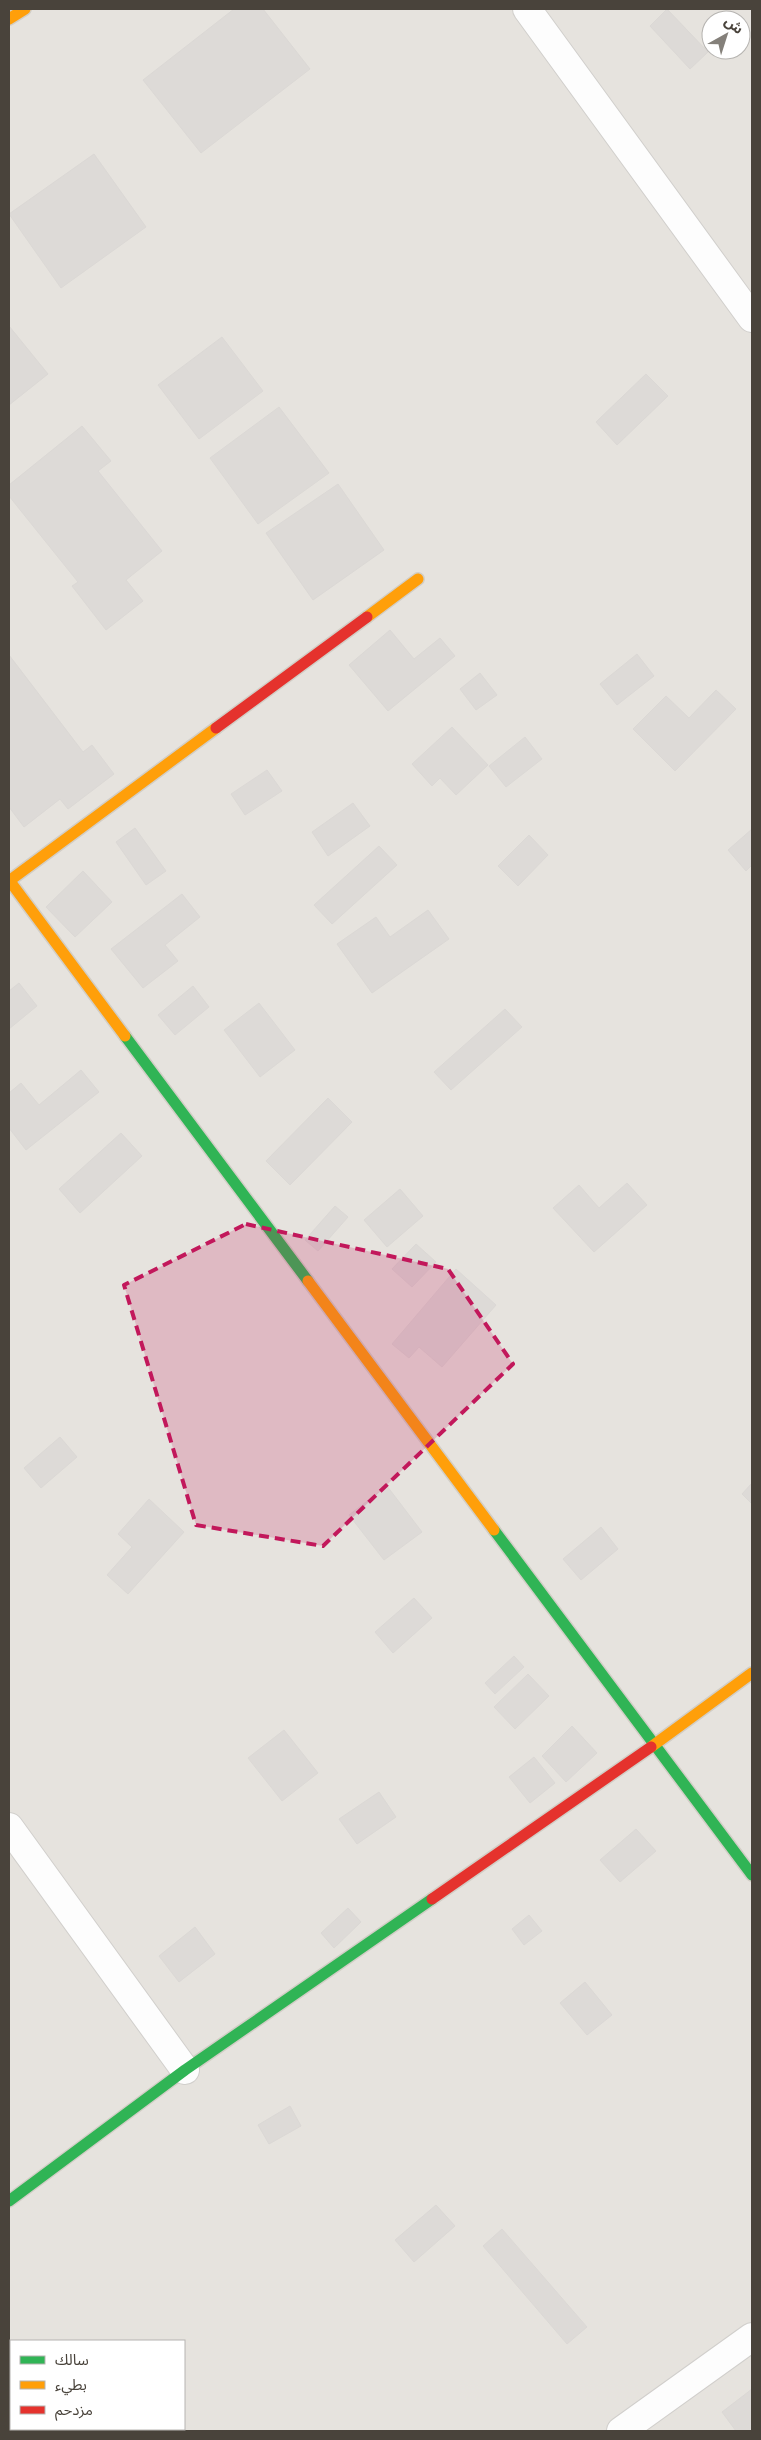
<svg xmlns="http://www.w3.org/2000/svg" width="761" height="2440" viewBox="0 0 761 2440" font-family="Inter,'Noto Sans Arabic',sans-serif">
	<rect width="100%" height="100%" fill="#f3f1ef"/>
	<!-- residential -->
	<path fill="#e6e3de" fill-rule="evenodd" d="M9,9H752V2431H9ZM711,20H741V50H711ZM11,2341H184V2429H11Z"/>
	<!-- building -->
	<g fill="#dddad7" stroke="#dbd8d5">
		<polygon points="234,9 263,9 310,69 201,153 143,80"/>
		<polygon points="667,9 708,52 690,69 650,26"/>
		<polygon points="94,154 146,227 61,288 9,214"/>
		<polygon points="9,326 48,374 9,405"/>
		<polygon points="222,337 263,391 199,439 158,385"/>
		<polygon points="646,374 668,396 617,445 596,422"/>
		<polygon points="279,407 329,473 258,524 210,458"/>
		<polygon points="82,426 111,461 98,471 162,551 126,580 143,601 106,630 72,586 78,582 9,496 9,485"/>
		<polygon points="338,484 384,550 313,600 266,533"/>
		<polygon points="390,630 414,659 440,638 455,656 388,711 349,665"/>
		<polygon points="637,654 654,676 617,705 600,684"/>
		<polygon points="9,655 83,752 92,745 114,774 68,809 60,799 24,827 9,807"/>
		<polygon points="480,673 497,695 476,710 460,689"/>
		<polygon points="716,690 736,709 675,771 633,729 666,696 689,718"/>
		<polygon points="452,727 488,765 456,795 440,778 432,786 412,764"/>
		<polygon points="525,737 542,759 506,787 489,766"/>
		<polygon points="267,770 282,791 245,815 231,794"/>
		<polygon points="353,803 370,826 328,856 312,832"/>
		<polygon points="135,828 166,871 146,885 116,842"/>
		<polygon points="752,829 752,865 746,871 728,850"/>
		<polygon points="529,835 548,855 518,886 498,866"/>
		<polygon points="379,846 397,865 332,924 314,905"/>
		<polygon points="83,871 112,902 75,937 46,907"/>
		<polygon points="182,894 200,917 165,945 178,961 143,988 111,949"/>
		<polygon points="428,910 449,939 372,993 337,944 376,917 390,937"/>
		<polygon points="19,983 37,1006 9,1029 9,991"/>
		<polygon points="193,986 209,1007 175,1035 158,1015"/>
		<polygon points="259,1003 295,1050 260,1077 224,1030"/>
		<polygon points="505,1009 522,1027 451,1090 434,1072"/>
		<polygon points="81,1070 99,1092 26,1150 9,1128 9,1093 21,1083 39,1105"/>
		<polygon points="328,1098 352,1122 290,1185 266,1161"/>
		<polygon points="121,1133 142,1156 80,1213 59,1189"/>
		<polygon points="627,1183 647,1205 594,1252 553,1208 579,1185 599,1208"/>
		<polygon points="400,1189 423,1216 387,1247 364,1220"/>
		<polygon points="335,1206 348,1217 318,1251 305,1240"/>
		<polygon points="416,1244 436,1262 412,1287 392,1269"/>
		<polygon points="456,1269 496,1305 442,1367 419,1347 409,1358 392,1344"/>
		<polygon points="60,1437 77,1457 41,1488 24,1468"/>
		<polygon points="752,1483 752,1504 742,1494"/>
		<polygon points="387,1486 422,1532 384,1560 349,1515"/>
		<polygon points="149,1499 184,1532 128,1594 107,1575 132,1547 118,1534"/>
		<polygon points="601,1527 618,1549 581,1580 563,1559"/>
		<polygon points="414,1598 432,1618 393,1653 375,1632"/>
		<polygon points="514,1656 524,1667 495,1694 485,1683"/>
		<polygon points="528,1674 549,1696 515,1729 494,1707"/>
		<polygon points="572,1726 597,1753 566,1782 542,1756"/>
		<polygon points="284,1730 318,1773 282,1801 248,1758"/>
		<polygon points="534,1757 555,1783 530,1803 509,1777"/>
		<polygon points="379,1792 396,1817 357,1844 339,1819"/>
		<polygon points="636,1829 656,1851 620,1882 600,1860"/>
		<polygon points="348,1908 361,1922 334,1948 321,1933"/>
		<polygon points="529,1915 542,1931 524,1945 512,1929"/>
		<polygon points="195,1927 215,1954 179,1982 159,1956"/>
		<polygon points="585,1982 612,2015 587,2035 560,2003"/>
		<polygon points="290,2106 301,2126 269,2144 258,2125"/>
		<polygon points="436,2205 455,2226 414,2262 395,2240"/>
		<polygon points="502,2229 587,2327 567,2344 483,2246"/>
		<polygon points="752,2389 752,2431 736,2431 722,2412"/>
	</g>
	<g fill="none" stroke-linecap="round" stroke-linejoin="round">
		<!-- street casing -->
		<g stroke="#d1cfcc" stroke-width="30">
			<g id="street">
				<polyline points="527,9 752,318"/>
				<polyline points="9,1827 185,2070"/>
				<polyline points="621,2431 752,2337"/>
			</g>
		</g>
		<!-- fast casing -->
		<g stroke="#d2cec6" stroke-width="14">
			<g id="fast">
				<polyline points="125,1036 308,1281"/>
				<polyline points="494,1530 752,1875"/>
				<polyline points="9,2201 185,2070 432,1899"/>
			</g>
		</g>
		<!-- slow casing -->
		<g stroke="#d2cec6" stroke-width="14">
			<g id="slow">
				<polyline points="9,19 25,9"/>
				<polyline points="367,617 418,579"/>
				<polyline points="9,880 125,1036"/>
				<polyline points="9,881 216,728"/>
				<polyline points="308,1281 494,1530"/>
				<polyline points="651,1747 752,1673"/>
			</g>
		</g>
		<!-- jam casing -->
		<g stroke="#d2cec6" stroke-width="14">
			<g id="jam">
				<polyline points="216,728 367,617"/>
				<polyline points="432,1899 651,1747"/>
			</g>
		</g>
		<!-- street -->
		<use href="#street" stroke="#fdfdfd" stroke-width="28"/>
		<!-- fast -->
		<use href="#fast" stroke="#30b455" stroke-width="11"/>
		<!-- slow -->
		<use href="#slow" stroke="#ff9f0a" stroke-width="11"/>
		<!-- jam -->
		<use href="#jam" stroke="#e5322d" stroke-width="11"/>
	</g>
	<!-- marked area -->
	<path fill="#c2185b" fill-opacity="0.2" stroke="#c2185b" stroke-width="4" stroke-dasharray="10 6" stroke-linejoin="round" d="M246,1224L448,1269L513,1364L323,1546L196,1525L124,1285Z"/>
	<!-- border -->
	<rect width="761" height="2440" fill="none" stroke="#49433b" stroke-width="20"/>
	<!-- legend -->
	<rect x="10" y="2340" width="175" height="90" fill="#ffffff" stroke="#b6b4b1"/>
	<rect x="20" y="2356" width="25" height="8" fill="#30b455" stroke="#b6b4b1"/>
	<text x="55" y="2365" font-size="15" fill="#49433b">سالك</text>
	<rect x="20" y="2381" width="25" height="8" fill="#ff9f0a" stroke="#b6b4b1"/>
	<text x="55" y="2390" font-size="15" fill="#49433b">بطيء</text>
	<rect x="20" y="2406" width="25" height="8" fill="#e5322d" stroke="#b6b4b1"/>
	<text x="55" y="2415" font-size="15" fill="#49433b">مزدحم</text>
	<!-- north arrow -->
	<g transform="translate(726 35) rotate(39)"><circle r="24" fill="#ffffff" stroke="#b6b4b1"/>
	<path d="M0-4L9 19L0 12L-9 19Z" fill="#84807a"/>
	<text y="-8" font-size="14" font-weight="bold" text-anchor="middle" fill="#49433b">ش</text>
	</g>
</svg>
